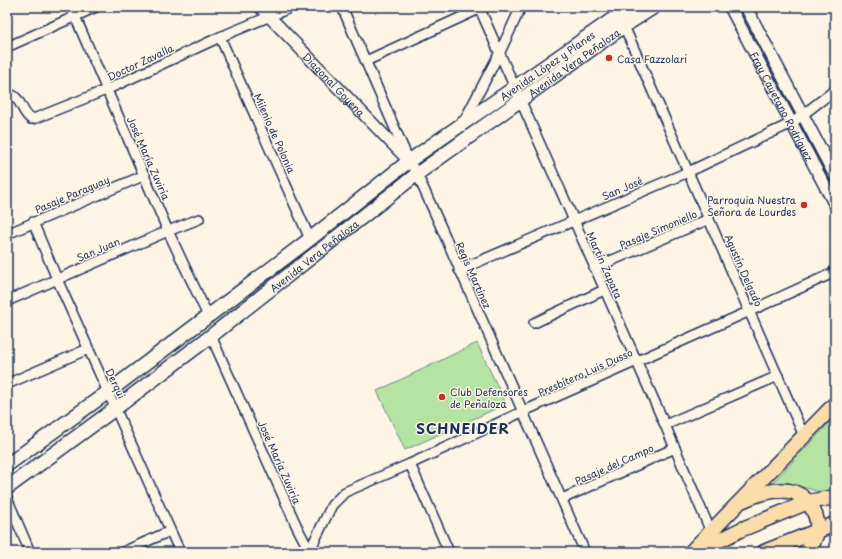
<svg xmlns="http://www.w3.org/2000/svg" width="842" height="559" viewBox="0 0 842 559" font-family="'Playpen Sans',sans-serif">
	<rect width="100%" height="100%" fill="#fcf5e5"/>
	<filter id="ink" filterUnits="userSpaceOnUse"><feTurbulence type="fractalNoise" baseFrequency=".025" numOctaves="2"/><feDisplacementMap in="SourceGraphic" scale="8" xChannelSelector="R" yChannelSelector="G"/><feConvolveMatrix kernelMatrix="1 2 1 2 8 2 1 2 1" color-interpolation-filters="sRGB"/></filter>
	<g filter="url(#ink)">
		<!-- green -->
		<g fill="#b4e3a2" stroke="#688980">
			<polygon points="477,343 506,404 405,450 377,391"/>
			<path d="M835,417V492C820,494 812,489 798,486C788,484 779,484 770,485Z"/>
		</g>
		<g fill="none" stroke-linecap="round" stroke-linejoin="round">
			<!-- minor casing -->
			<g stroke="#1b2f5e" stroke-width="12">
				<g id="minor">
					<polyline points="71,7 168,231 208,316"/>
					<polyline points="342,7 409,161 417,174 441,227 585,552"/>
					<polyline points="479,7 665,425 711,532"/>
					<polyline points="624,26 804,436"/>
					<polyline points="220,37 310,239"/>
					<polyline points="7,47 96,7"/>
					<polyline points="366,61 479,9"/>
					<path d="M7,94C21,94 21,113 31,119L36,118L106,90L220,37L292,7"/>
					<polyline points="464,121 499,54 521,7"/>
					<polyline points="33,222 57,279 180,552"/>
					<polyline points="7,234 145,175"/>
					<polyline points="594,268 709,219"/>
					<polyline points="459,270 688,172 792,123 835,90"/>
					<polyline points="7,301 168,231 199,219"/>
					<polyline points="534,323 604,290"/>
					<polyline points="211,336 297,527 310,552"/>
					<polyline points="7,384 88,349"/>
					<polyline points="665,425 778,376"/>
					<polyline points="410,464 449,552"/>
					<polyline points="7,498 30,552"/>
					<polyline points="562,499 675,448"/>
					<polyline points="123,552 170,531"/>
					<polyline points="309,552 332,505 345,492 410,464 524,411 750,311 835,272"/>
				</g>
			</g>
			<!-- tertiary casing -->
			<g stroke="#1b2f5e" stroke-width="14">
				<g id="tertiary">
					<path id="s1" d="M260,7L409,161"/>
					<path id="s2" d="M730,7L835,205"/>
					<polyline points="746,7 835,176"/>
				</g>
			</g>
			<!-- secondary casing -->
			<g stroke="#1b2f5e" stroke-width="16">
				<g id="secondary">
					<path id="s3" d="M7,465L108,392L310,239L409,161L630,7"/>
					<path id="s4" d="M7,488L116,408L211,336L417,174L624,26L654,7"/>
				</g>
			</g>
			<!-- primary casing -->
			<g stroke="#1b2f5e" stroke-width="17">
				<g id="primary">
					<path d="M744,500C757,494 774,489 789,491C806,494 819,513 817,530C816,539 812,546 806,552"/>
					<polyline points="691,552 835,404"/>
					<polyline points="703,552 718,541 740,530 808,502 835,497"/>
					<polyline points="764,552 835,524"/>
				</g>
			</g>
			<!-- minor -->
			<use href="#minor" stroke="#fcf5e5" stroke-width="9"/>
			<!-- tertiary -->
			<use href="#tertiary" stroke="#fcf5e5" stroke-width="11"/>
			<!-- secondary -->
			<use href="#secondary" stroke="#fcf5e5" stroke-width="13"/>
			<!-- primary -->
			<use href="#primary" stroke="#faddab" stroke-width="14"/>
		</g>
	</g>
	<!-- markers -->
	<g fill="#c8321e" stroke="#fcf5e5" stroke-width="1.5">
		<circle cx="609" cy="58" r="4"/>
		<circle cx="804" cy="205" r="4"/>
		<circle cx="442" cy="397" r="4"/>
	</g>
	<g text-anchor="middle" dominant-baseline="central" stroke-width="3" stroke-linejoin="round" paint-order="stroke">
		<!-- poi labels -->
		<g font-size="10" fill="#1b2f5e" stroke="#fcf5e5" text-anchor="start">
			<text x="617" y="58">Casa Fazzolari</text>
			<text x="796" y="199" text-anchor="end">Parroquia Nuestra<tspan x="796" dy="12">Señora de Lourdes</tspan></text>
			<text x="450" y="391">Club Defensores<tspan x="450" dy="12">de Peñaloza</tspan></text>
		</g>
		<!-- street labels -->
		<g font-size="10" fill="#1b2f5e" stroke="#fcf5e5">
			<text transform="translate(140 62) rotate(-25)">Doctor Zavalla</text>
			<text stroke="none"><textPath href="#s4" startOffset="709">Avenida Vera Peñaloza</textPath></text>
			<text stroke="none"><textPath href="#s3" startOffset="672">Avenida López y Planes</textPath></text>
			<text stroke="none"><textPath href="#s1" startOffset="107">Diagonal Goyena</textPath></text>
			<text stroke="none"><textPath href="#s2" startOffset="112">Fray Cayetano Rodríguez</textPath></text>
			<text transform="translate(275 133) rotate(66)">Milenio de Polonia</text>
			<text transform="translate(149 158) rotate(66)">José María Zuviría</text>
			<text transform="translate(622 188) rotate(-23)">San José</text>
			<text transform="translate(72 194) rotate(-23)">Pasaje Paraguay</text>
			<text transform="translate(658 229) rotate(-23)">Pasaje Simoniello</text>
			<text transform="translate(98 249) rotate(-23)">San Juan</text>
			<text stroke="none"><textPath href="#s4" startOffset="385">Avenida Vera Peñaloza</textPath></text>
			<text transform="translate(605 265) rotate(66)">Martín Zapata</text>
			<text transform="translate(744 270) rotate(66)">Agustín Delgado</text>
			<text transform="translate(474 275) rotate(66)">Regis Martínez</text>
			<text transform="translate(585 372) rotate(-24)">Presbítero Luis Dusso</text>
			<text transform="translate(116 383) rotate(64)">Derqui</text>
			<text transform="translate(280 462) rotate(66)">José María Zuviría</text>
			<text transform="translate(614 464) rotate(-24)">Pasaje del Campo</text>
		</g>
		<!-- district labels -->
		<g font-size="14" font-weight="bold" letter-spacing="1" fill="#1b2f5e" stroke="#fcf5e5">
			<text x="463" y="428">SCHNEIDER</text>
		</g>
	</g>
	<!-- margin -->
	<rect width="842" height="559" fill="none" stroke="#fcf5e5" stroke-width="24"/>
	<rect x="12" y="12" width="818" height="535" fill="none" stroke="#1b2f5e" stroke-width="1.5" filter="url(#ink)"/>
</svg>
